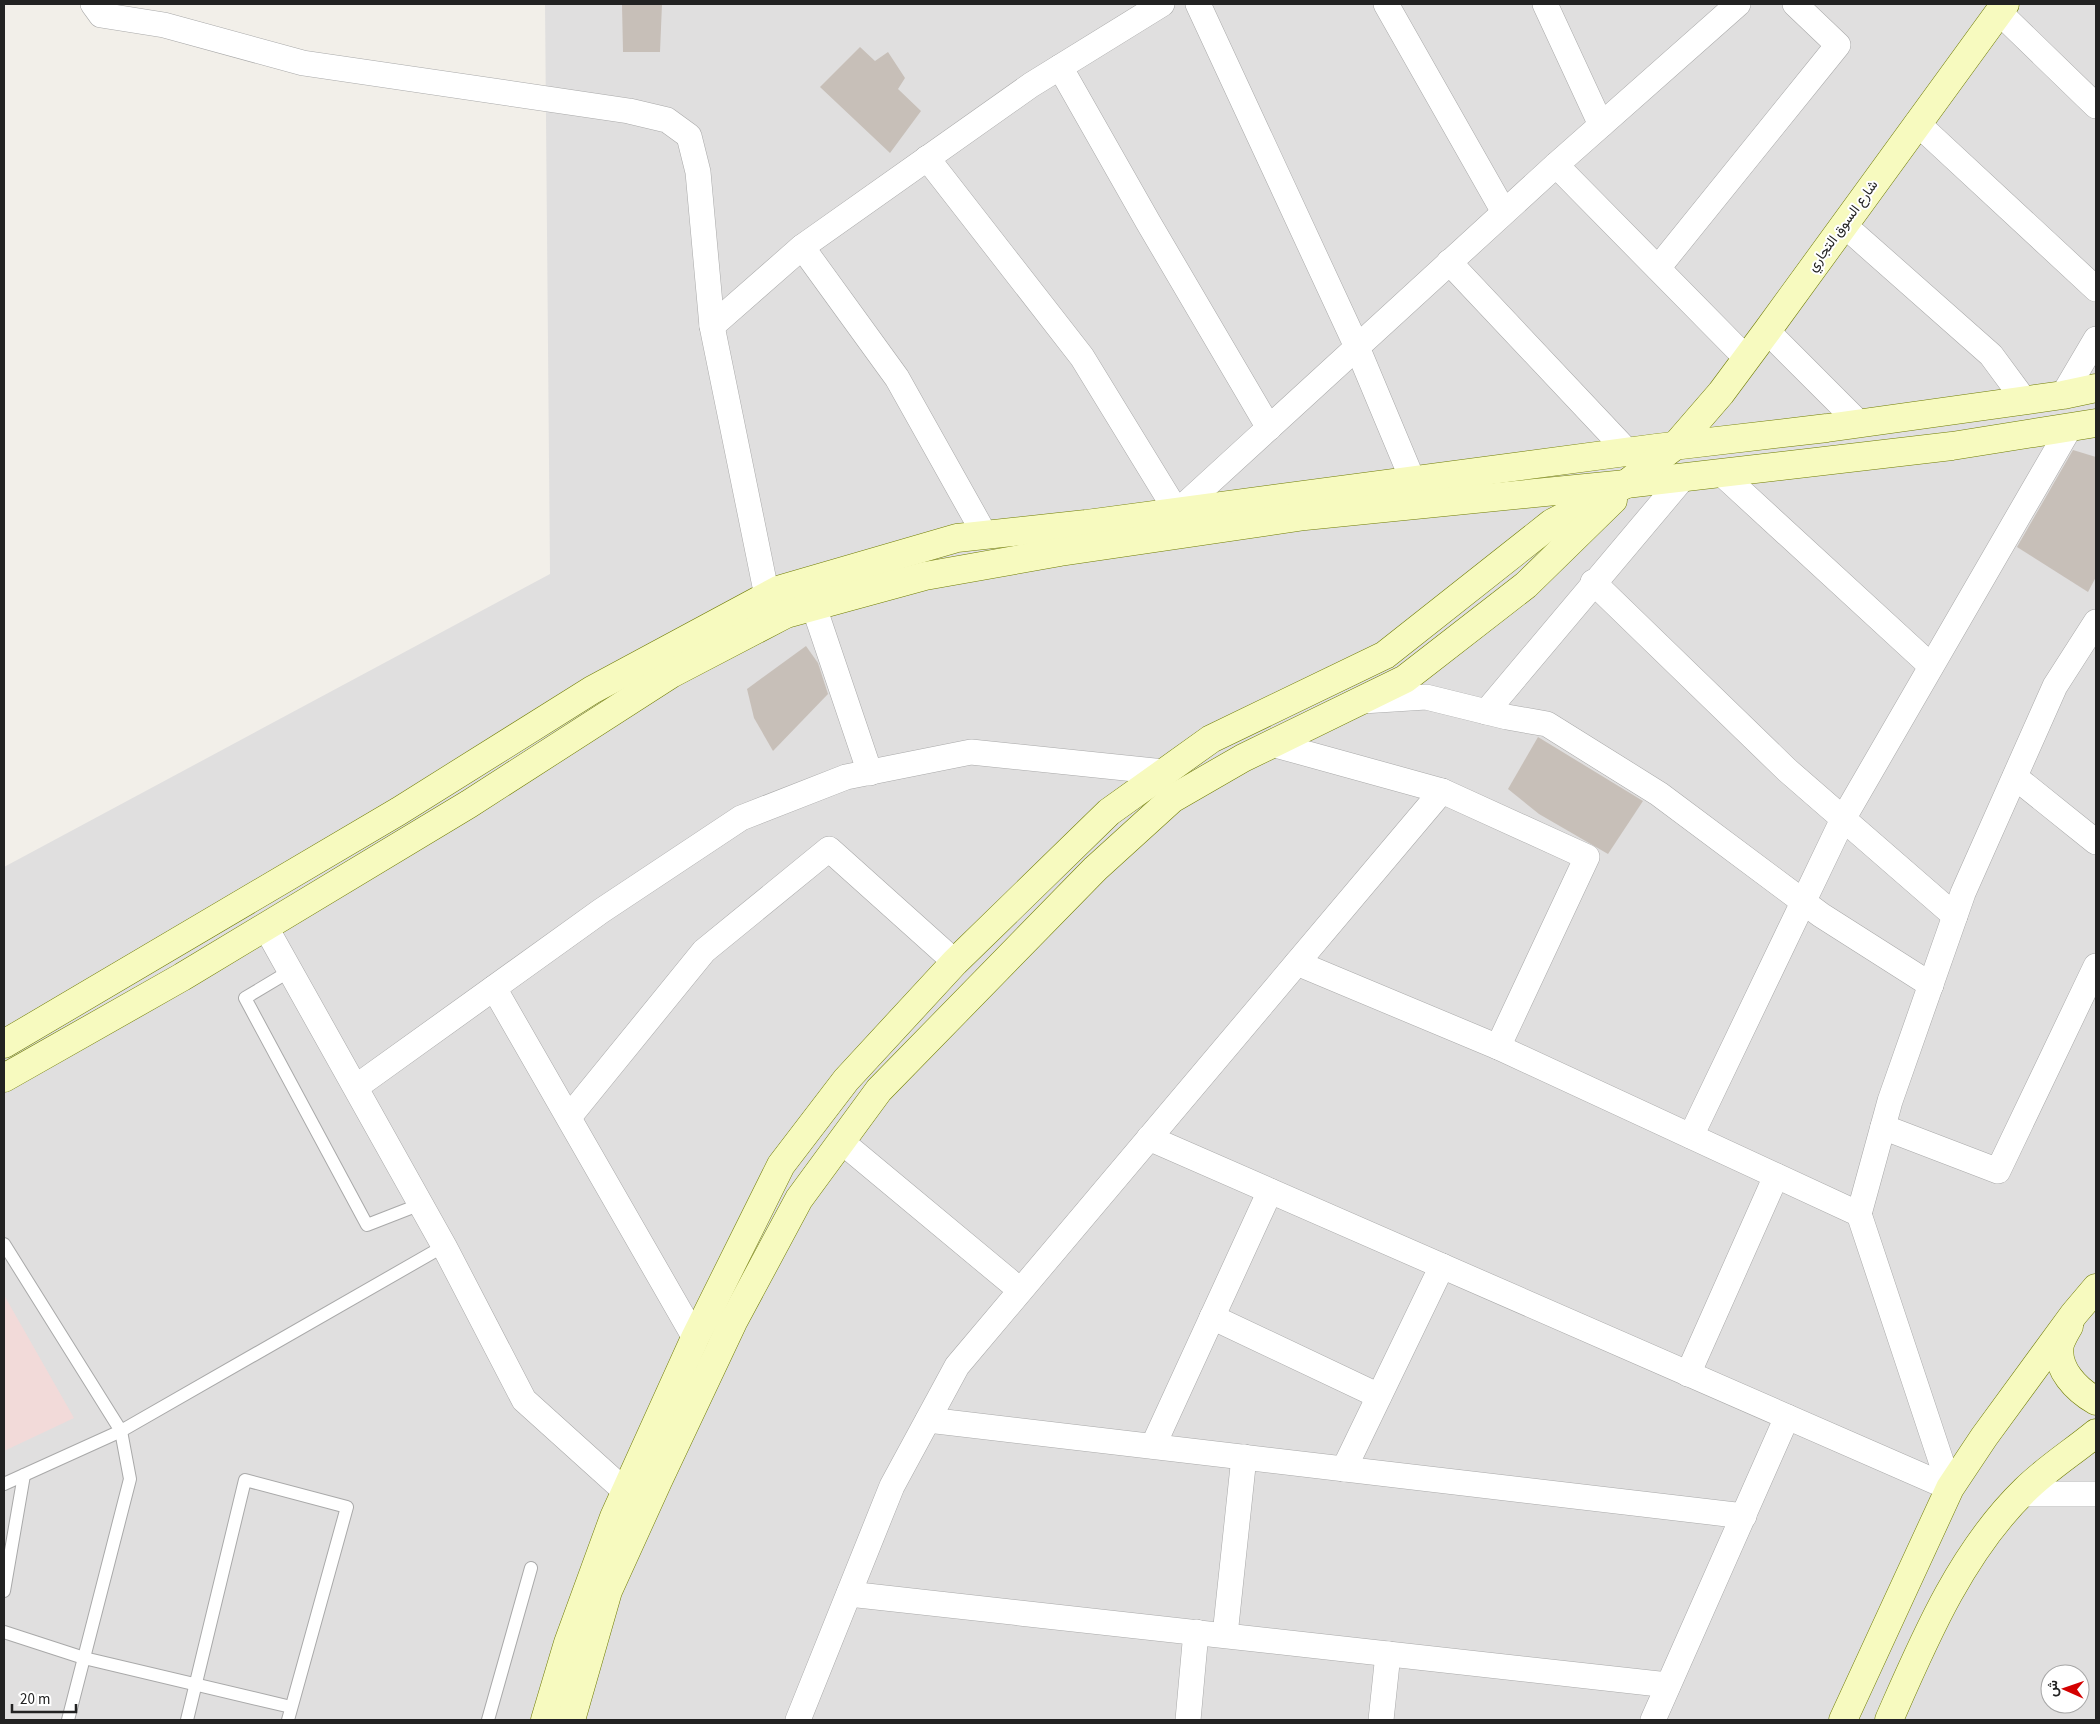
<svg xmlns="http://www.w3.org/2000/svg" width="2100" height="1724" viewBox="0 0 2100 1724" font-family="'Source Sans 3',Vazirmatn,sans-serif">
	<rect width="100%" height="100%" fill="#f2efe9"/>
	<!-- residential -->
	<path fill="#e0dfdf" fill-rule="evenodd" d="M545,4H2096V1720H4V867L550,574ZM2050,1674H2080V1704H2050Z"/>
	<!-- commercial -->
	<polygon fill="#f2dad9" points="4,1295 74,1418 4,1451"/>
	<!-- building -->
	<g fill="#c7bfb8">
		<polygon points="622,4 662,4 660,52 623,52"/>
		<polygon points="860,47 875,61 888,52 905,78 898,89 921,111 890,153 820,87"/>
		<polygon points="2073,450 2096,457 2096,577 2088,592 2017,547"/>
		<polygon points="806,646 818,663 828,694 773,751 754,718 747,689"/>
		<polygon points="1538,737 1643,801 1608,854 1539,814 1508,789"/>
	</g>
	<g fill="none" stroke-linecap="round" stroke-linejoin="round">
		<!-- lane casing -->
		<g stroke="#a9a9a9" stroke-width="14">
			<g id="lane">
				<polyline points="290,971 245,998 367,1225 421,1204"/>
				<polyline points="4,1244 121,1431 130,1479 68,1720"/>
				<polyline points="4,1484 121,1431 444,1246"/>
				<polyline points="4,1591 24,1475"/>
				<polyline points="4,1632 84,1658 291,1707"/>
				<polyline points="187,1720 245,1480 347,1507 288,1720"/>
				<polyline points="488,1720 531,1568"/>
			</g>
		</g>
		<!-- street casing -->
		<g stroke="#a9a9a9" stroke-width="26">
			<g id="street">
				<polyline points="93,4 101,15 164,25 303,63 629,111 667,120 689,136 698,172 712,326 767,596"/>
				<polyline points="1198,4 1357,347 1413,481"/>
				<polyline points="1386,4 1504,212"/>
				<polyline points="1545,4 1601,125"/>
				<polyline points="1999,12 2096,106"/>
				<polyline points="1060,67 1148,222 1269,428"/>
				<polyline points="1917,123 2096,289"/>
				<polyline points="927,158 1082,357 1177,512 1556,165 1738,4"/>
				<polyline points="1556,165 1746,358"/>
				<polyline points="1844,225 1991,355 2025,401"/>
				<polyline points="802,247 897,378 985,535"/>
				<polyline points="1449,262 1627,451"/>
				<polyline points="1658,268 1838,45 1795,4"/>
				<polyline points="712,326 802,247 1031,85 1162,4"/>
				<polyline points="1767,331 1860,424"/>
				<polyline points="2063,395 2096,339"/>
				<polyline points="1721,473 1931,666"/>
				<polyline points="1593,582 1787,770 1955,916"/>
				<polyline points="814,607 870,773"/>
				<polyline points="1362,701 1426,697 1507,717 1547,724 1659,794 1821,915 1931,985"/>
				<polyline points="1486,712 1683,478"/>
				<polyline points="1272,744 1442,791 1587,857 1498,1047"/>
				<polyline points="2015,777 2096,842"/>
				<polyline points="265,926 444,1246 524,1400 626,1492"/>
				<polyline points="1297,963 1498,1047 1859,1214 1950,1488"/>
				<polyline points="494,988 695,1338"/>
				<polyline points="356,1087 601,911 741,818 846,777 971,752 1164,772"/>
				<polyline points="569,1117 704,951 829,849 955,962"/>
				<polyline points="1883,1127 1998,1171 2096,966"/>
				<polyline points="1691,1136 1843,819 2070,427"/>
				<polyline points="1149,1138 1950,1488"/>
				<polyline points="842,1142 1020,1290"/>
				<polyline points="1859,1214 1890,1101 1963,893 2055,686 2096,622"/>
				<polyline points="1212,1317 1379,1396"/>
				<polyline points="1688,1374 1776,1176"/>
				<polyline points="928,1420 1744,1516"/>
				<polyline points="1153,1446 1270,1191"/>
				<polyline points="1344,1469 1442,1266"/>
				<polyline points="2021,1494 2096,1494"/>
				<polyline points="849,1594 1668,1685"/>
				<polyline points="1225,1635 1244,1457"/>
				<polyline points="798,1720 892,1486 957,1366 1442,791"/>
				<polyline points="1188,1720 1196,1632"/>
				<polyline points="1381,1720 1388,1654"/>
				<polyline points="1653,1720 1787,1417"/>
			</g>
		</g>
		<!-- secondary casing -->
		<g stroke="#707d05" stroke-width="29">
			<g id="secondary">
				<polyline points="4,1044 399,811 592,690 778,590 957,538 1086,524 1656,448 1827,428 2063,395 2096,388"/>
				<polyline points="4,1078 182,977 469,804 671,674 786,614 925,576 1060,552 1305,516 1626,484 1952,446 2096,423"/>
				<path d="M2069,1326C2066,1331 2062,1338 2060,1344C2055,1369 2077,1390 2096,1401"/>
				<polyline points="545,1720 568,1643 614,1517 695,1338 781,1165 846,1080 955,962 1109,812 1211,739 1385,655 1552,523 1626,484 1676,445 1721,393 1767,331 2005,4"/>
				<polyline points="571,1720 608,1591 658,1481 733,1322 799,1199 879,1090 1095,869 1172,799 1243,758 1405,679 1526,585 1613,500"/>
				<polyline points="1843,1720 1950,1488 1984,1437 2074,1314 2096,1288"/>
				<path d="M1889,1720C1924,1640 1961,1552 2025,1490C2046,1469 2073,1452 2096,1433"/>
			</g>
		</g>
		<!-- lane -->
		<use href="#lane" stroke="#fff" stroke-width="12"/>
		<!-- street -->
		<use href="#street" stroke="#fff" stroke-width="25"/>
		<!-- secondary -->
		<use href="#secondary" stroke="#f7fabf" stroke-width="28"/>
	</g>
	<g text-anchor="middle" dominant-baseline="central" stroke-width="4" stroke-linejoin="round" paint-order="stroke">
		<!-- street labels -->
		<g font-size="14" fill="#222" stroke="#fff">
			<text transform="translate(1843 226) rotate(-54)">شارع السوق التجاري</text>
		</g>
	</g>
	<!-- border -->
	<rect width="2100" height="1724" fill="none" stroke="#222222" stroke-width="10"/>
	<!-- north arrow -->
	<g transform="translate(2065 1689) rotate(272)"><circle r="24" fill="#ffffff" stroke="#a7a7a7"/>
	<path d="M0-4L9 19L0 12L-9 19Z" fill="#d40000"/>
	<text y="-8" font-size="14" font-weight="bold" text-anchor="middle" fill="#222222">ش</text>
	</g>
	<!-- scale -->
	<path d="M12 1704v8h64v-8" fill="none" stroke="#222222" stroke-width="2.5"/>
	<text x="20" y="1704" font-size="15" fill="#222222" stroke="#ffffff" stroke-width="4" paint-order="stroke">20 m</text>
</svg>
